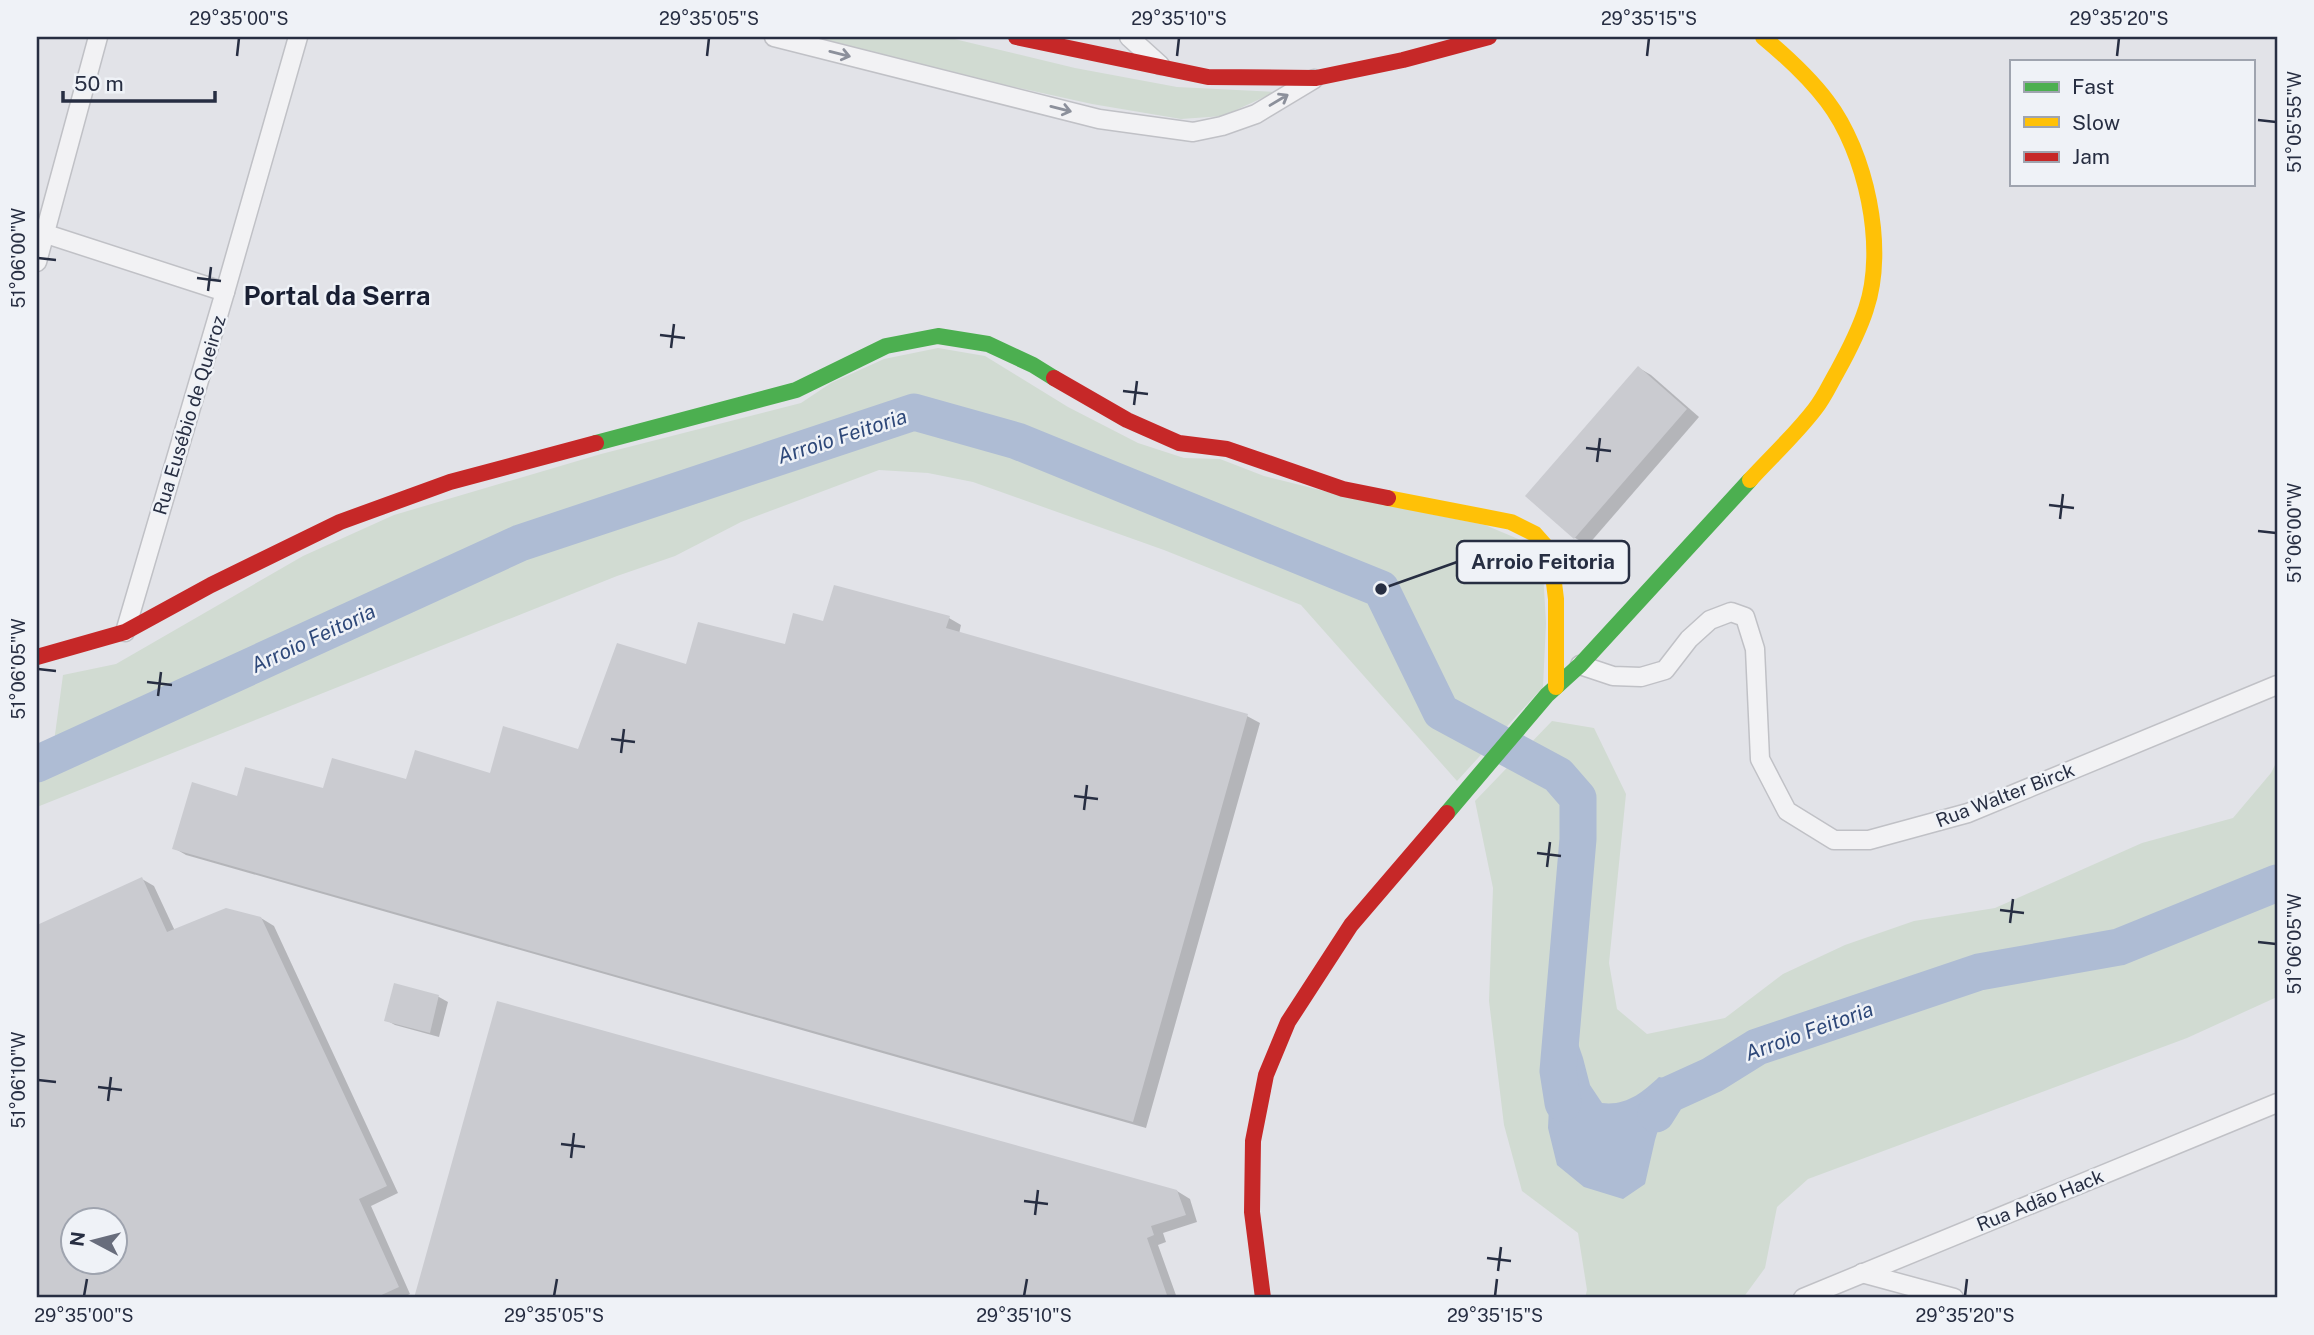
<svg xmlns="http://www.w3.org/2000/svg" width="2314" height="1335" viewBox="0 0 2314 1335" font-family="'Public Sans',sans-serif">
	<rect width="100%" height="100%" fill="#e2e3e8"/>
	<!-- green -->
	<g fill="#d1dbd2">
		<polygon points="807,37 946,37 1075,68 1177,87 1275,92 1223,116 1181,119 1092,104 987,81"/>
		<polygon points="938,348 985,356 1068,407 1138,443 1184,458 1220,459 1264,476 1352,498 1485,525 1530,544 1543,572 1546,623 1543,687 1457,781 1301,605 1164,550 973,482 928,473 879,470 741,522 675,556 617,576 37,807 37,756 54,742 63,675 116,664 303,556 394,515 601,454 801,403 831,383 884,359"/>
		<polygon points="1552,721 1594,728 1626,794 1609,963 1617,1009 1647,1034 1725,1018 1783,974 1845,945 1914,921 1995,908 2142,843 2233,818 2271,773 2277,761 2277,997 2187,1038 1808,1179 1777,1207 1765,1268 1743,1298 1585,1298 1587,1290 1578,1233 1522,1191 1504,1125 1489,1001 1493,888 1475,801"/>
	</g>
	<!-- water -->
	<path fill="#aebcd4" d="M1572,1026L1583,1058L1590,1085L1602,1103C1626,1106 1642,1093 1659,1077L1692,1084L1668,1096L1655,1140L1645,1184L1623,1199L1584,1187L1557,1165L1548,1128L1550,1085L1559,1056L1561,1034Z"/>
	<!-- shadow -->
	<g fill="#0003" fill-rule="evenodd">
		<polygon points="1639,368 1651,375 1699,417 1588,545 1575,538 1528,496"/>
		<polygon points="949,618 961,625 959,634 1247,716 1260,723 1146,1128 186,855 174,848 239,798 407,781 491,775 579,751 687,666 786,647 825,623"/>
		<path d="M142,879L154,886L175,931L261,918L274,926L398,1193L371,1206L410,1294L402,1298H37V927ZM74,1220H116V1262H74Z"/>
		<polygon points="395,985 439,997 448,1002 439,1037 395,1025 386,1020"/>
		<polygon points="498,1004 1177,1191 1190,1199 1197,1222 1163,1233 1166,1242 1158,1245 1177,1298 416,1298"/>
	</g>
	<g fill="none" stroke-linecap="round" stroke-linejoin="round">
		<!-- river -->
		<g stroke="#aebcd4" stroke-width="37">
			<polyline points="37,764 520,543 914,412 1017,441 1381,589 1441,712 1558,775 1578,798 1578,839 1558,1071 1563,1103"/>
			<polyline points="1656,1114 1668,1095 1712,1075 1757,1047 1979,972 2119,947 2277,883"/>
		</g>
	</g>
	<!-- building -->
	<g fill="#cacbd0" fill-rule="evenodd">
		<polygon points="1638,366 1687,409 1574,539 1525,496"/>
		<polygon points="834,585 950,616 946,628 1248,714 1133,1122 172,849 192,782 237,796 245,767 323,788 332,758 406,779 415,750 490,773 503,726 578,749 617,643 686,664 698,622 785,644 793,613 823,621"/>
		<path d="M142,877L167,932L226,908L261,917L387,1186L359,1199L399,1287L375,1298H37V925ZM74,1220H116V1262H74Z"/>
		<polygon points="394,983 439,995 430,1033 384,1021"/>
		<polygon points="497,1001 1177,1190 1186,1215 1151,1226 1154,1235 1147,1238 1168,1298 414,1298"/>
	</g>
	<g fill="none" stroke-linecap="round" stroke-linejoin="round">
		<!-- street casing -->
		<g stroke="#c0c1c6" stroke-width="21">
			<g id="street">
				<polyline points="774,37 1099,119 1193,132 1222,126 1256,114 1314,79"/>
				<polyline points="1129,37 1160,65"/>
				<polyline points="37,231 225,292"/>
				<polyline points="37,262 98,37"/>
				<polyline points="125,632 225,292 298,37"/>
				<polyline points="1580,665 1613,676 1641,677 1665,670 1689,639 1710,620 1731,612 1745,617 1755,649 1760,759 1787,811 1834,840 1869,840 1968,813 2277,685"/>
				<polyline points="1862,1273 1954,1298"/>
				<polyline points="1803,1298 2277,1103"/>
			</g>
		</g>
		<!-- street -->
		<use href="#street" stroke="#f2f2f4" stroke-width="18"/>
		<!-- fast -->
		<g stroke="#4caf50" stroke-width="16">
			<polyline points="596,443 796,390 886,346 938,336 988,344 1033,365 1054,378"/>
			<polyline points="1447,813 1547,695 1580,665 1750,480"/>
		</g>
		<!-- slow -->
		<g stroke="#ffc107" stroke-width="16">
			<path d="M1750,480C1772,456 1796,434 1815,409C1824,398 1830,384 1837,372C1848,352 1859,331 1866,309C1887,248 1866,152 1827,101C1808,76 1787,57 1763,37"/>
			<polyline points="1388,498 1511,522 1535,534 1550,551 1556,599 1556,687"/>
		</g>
		<!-- jam -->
		<g stroke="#c62828" stroke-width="16">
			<polyline points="1016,37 1208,77 1316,78 1403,60 1489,37"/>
			<polyline points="1054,378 1127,420 1179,443 1227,449 1343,489 1388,498"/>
			<polyline points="37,657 125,632 211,585 340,522 450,482 596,443"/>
			<polyline points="1263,1298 1252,1212 1253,1141 1266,1075 1288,1022 1351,925 1447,813"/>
		</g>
	</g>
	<!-- one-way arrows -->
	<defs><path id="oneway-shaft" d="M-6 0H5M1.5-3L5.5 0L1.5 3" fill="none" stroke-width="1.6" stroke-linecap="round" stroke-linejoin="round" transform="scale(1.75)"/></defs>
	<g stroke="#8c909b">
		<use href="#oneway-shaft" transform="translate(840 54) rotate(14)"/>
		<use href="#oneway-shaft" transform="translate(1279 100) rotate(-31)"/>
		<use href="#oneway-shaft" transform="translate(1061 109) rotate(14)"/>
	</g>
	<!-- ticks -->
	<path fill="none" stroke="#272e42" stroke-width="2.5" d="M237,56L239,38M707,56L709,38M1177,56L1179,38M1647,56L1649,38M2117,56L2119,38M2258,120L2276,122M38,258L56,260M197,278L221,281M208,291L211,267M660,335L685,338M671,348L674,324M1123,391L1148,394M1134,405L1137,381M1586,448L1611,451M1597,462L1600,438M2049,505L2074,508M2060,519L2063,494M2258,531L2276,533M38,669L56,671M147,682L172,685M158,696L161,672M611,739L635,742M621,753L624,729M1074,796L1098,799M1084,810L1087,785M1537,853L1561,856M1547,867L1550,842M2000,910L2024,913M2010,923L2013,899M2258,942L2276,944M38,1080L56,1082M98,1087L122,1090M108,1101L111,1077M561,1144L585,1147M571,1158L574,1133M1024,1201L1048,1204M1035,1215L1038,1190M1487,1258L1511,1261M1498,1271L1501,1247M84,1296L87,1279M554,1296L557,1279M1024,1296L1027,1279M1495,1296L1497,1279M1965,1296L1967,1279"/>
	<g text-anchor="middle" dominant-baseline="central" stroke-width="5" stroke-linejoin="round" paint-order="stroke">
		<!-- street labels -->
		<g font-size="19" fill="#272e42" stroke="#eff2f7">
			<text transform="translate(189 415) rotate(-73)">Rua Eusébio de Queiroz</text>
			<text transform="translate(2005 795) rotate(-21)">Rua Walter Birck</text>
			<text transform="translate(2040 1200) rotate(-22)">Rua Adão Hack</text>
		</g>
		<!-- water labels -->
		<g font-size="21" font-style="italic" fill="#2e4879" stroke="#eff2f7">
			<text transform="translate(842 436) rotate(-18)">Arroio Feitoria</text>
			<text transform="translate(313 638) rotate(-25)">Arroio Feitoria</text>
			<text transform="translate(1809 1031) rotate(-20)">Arroio Feitoria</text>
		</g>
		<!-- district labels -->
		<g font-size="26" font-weight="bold" fill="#191f33" stroke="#eff2f7">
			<text x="337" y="295">Portal da Serra</text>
		</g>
	</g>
	<!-- callouts -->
	<path fill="none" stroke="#272e42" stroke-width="2.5" d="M1381 589L1457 562"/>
	<circle fill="#272e42" stroke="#eff2f7" stroke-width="2.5" cx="1381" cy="589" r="7"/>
	<rect fill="#eff2f7" stroke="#272e42" stroke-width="2.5" x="1457" y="541" width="172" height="42" rx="7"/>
	<g font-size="21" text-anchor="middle" font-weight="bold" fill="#272e42">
		<text x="1543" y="569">Arroio Feitoria</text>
	</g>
	<!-- border -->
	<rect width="2314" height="1335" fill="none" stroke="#eff2f7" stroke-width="77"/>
	<!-- legend -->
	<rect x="2010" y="60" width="245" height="126" fill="#eff2f7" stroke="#9fa4af" stroke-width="2"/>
	<rect x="2024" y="82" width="35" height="10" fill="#4caf50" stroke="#9fa4af" stroke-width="2"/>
	<text x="2072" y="94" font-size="21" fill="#272e42">Fast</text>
	<rect x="2024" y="117" width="35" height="10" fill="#ffc107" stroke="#9fa4af" stroke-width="2"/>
	<text x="2072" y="130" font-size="21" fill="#272e42">Slow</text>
	<rect x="2024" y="152" width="35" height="10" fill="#c62828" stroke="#9fa4af" stroke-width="2"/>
	<text x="2072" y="164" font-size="21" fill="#272e42">Jam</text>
	<!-- north arrow -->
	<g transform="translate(94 1241) rotate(277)"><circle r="33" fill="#eff2f7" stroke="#9fa4af" stroke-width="2"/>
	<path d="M0-5L12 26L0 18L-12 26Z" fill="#686d7c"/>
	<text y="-10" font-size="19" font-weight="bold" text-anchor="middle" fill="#272e42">N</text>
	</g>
	<!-- scale -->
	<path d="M63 91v10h152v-10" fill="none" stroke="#272e42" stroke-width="3.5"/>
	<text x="74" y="91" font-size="21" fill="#272e42" stroke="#eff2f7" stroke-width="5" paint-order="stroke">50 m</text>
	<rect x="38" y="38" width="2238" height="1258" fill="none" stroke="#272e42" stroke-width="2.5"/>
	<g font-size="18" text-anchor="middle" fill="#272e42">
		<text x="239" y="25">29°35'00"S</text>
		<text x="709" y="25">29°35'05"S</text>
		<text x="1179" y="25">29°35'10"S</text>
		<text x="1649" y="25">29°35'15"S</text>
		<text x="2119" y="25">29°35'20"S</text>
		<text transform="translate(2295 122) rotate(-90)" y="6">51°05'55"W</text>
		<text transform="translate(19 258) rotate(-90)" y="6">51°06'00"W</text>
		<text transform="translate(2295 533) rotate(-90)" y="6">51°06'00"W</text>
		<text transform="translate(19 669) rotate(-90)" y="6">51°06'05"W</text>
		<text transform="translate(2295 944) rotate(-90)" y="6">51°06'05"W</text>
		<text transform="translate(19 1080) rotate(-90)" y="6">51°06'10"W</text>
		<text x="84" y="1322">29°35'00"S</text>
		<text x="554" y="1322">29°35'05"S</text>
		<text x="1024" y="1322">29°35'10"S</text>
		<text x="1495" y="1322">29°35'15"S</text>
		<text x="1965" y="1322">29°35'20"S</text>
	</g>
</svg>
